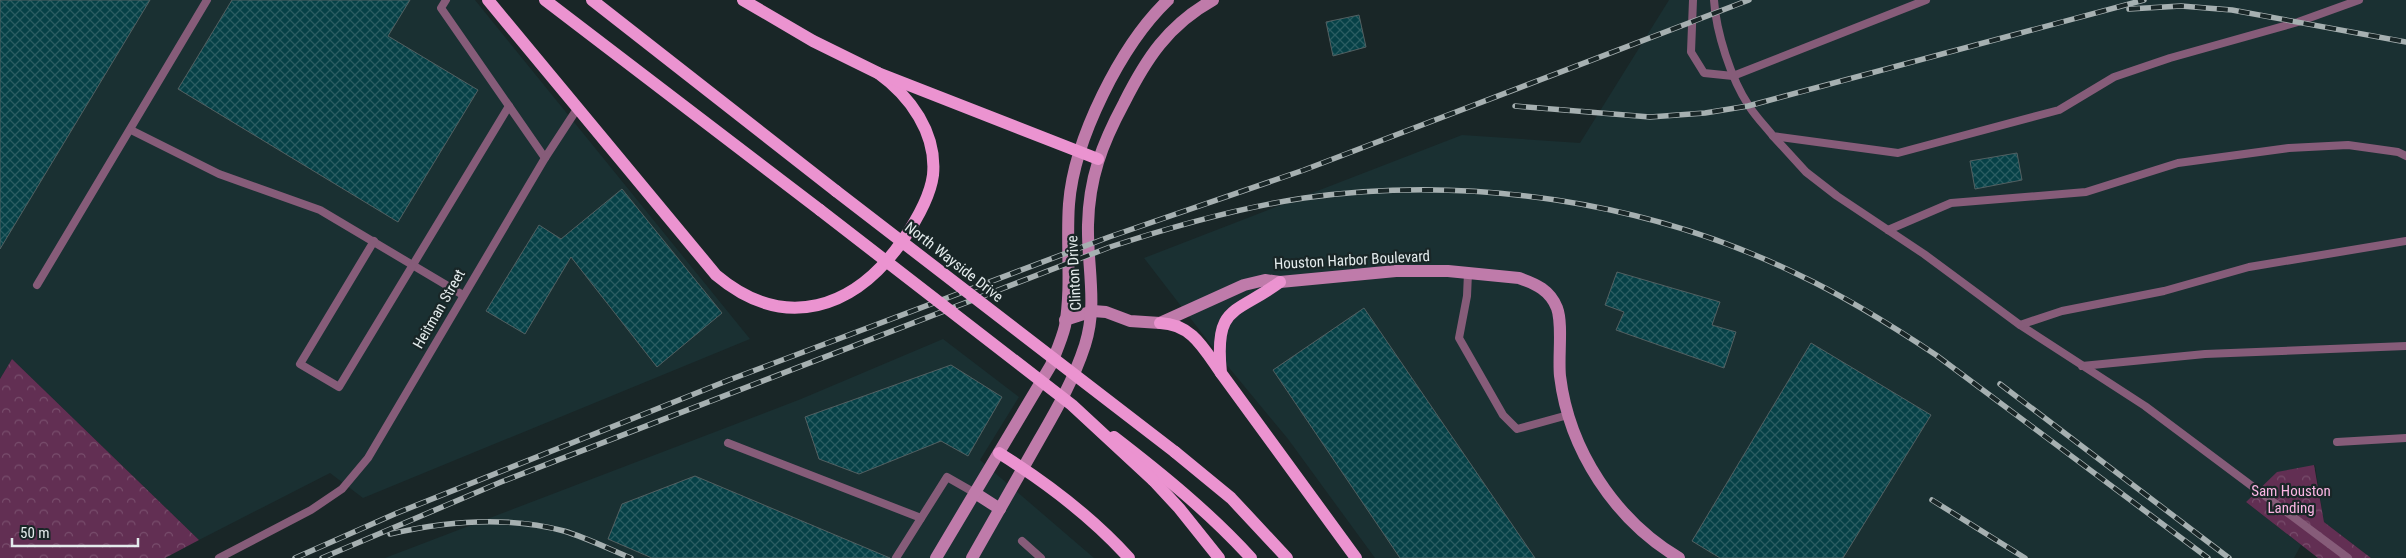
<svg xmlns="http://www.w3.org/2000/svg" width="2406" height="558" viewBox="0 0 2406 558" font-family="'Roboto Condensed',sans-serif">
	<defs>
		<pattern id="forest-crowns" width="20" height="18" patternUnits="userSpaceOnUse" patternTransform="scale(1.25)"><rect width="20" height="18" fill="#622f53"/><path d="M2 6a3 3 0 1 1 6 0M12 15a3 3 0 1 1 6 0" fill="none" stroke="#784d6c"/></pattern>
		<pattern id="building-cross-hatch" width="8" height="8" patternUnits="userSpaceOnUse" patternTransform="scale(1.25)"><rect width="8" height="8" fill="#064147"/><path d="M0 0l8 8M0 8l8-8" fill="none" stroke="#2a5d62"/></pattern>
	</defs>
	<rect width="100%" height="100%" fill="#192627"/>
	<!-- built -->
	<g fill="#1a3032">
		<polygon points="0,0 475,0 750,339 363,498 330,473 199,540 12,359 0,379"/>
		<polygon points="1669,0 2406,0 2406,558 2371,558 2324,522 2315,465 2246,502 2301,545 2294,558 1375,558 1288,439 1221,358 1144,258 1462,135 1580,143"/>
		<polygon points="943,339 1019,397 980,460 1094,558 385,558 801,399"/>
	</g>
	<!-- forest -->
	<g fill="url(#forest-crowns)">
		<polygon points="12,359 199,540 165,558 0,558 0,379"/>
		<polygon points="2314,465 2324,522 2371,558 2318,558 2246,502 2277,472"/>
	</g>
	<!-- building -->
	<g fill="url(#building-cross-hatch)" stroke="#526062">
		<polygon points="0,0 150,0 0,249"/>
		<polygon points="232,0 410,0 388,36 478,90 398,222 178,89"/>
		<polygon points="1359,15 1366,47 1333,56 1326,22"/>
		<polygon points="2017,153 2022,180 1975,189 1970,161"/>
		<polygon points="622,189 722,313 657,367 571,257 525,334 486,311 539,225 561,239"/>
		<polygon points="1617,272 1720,302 1712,325 1736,332 1724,368 1616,330 1624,312 1605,305"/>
		<polygon points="1364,308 1535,558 1400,558 1273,370"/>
		<polygon points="1811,343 1931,415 1843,558 1720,558 1692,541"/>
		<polygon points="951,365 1002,397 968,456 941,441 859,474 819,459 805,417"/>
		<polygon points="695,476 890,558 652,558 608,539 622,504"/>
	</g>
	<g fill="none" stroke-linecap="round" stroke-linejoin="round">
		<!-- lane -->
		<g stroke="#865c79" stroke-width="8">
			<polyline points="446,0 441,8 545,158"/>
			<polyline points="1693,0 1691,52 1704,73 1733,76 1926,0"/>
			<path d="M1714,0C1716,32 1731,79 1749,106C1756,117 1765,126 1773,136L1898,153L2059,110L2114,77L2170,58L2298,22L2359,0"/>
			<polyline points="131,130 219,174 320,210 463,295"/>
			<polyline points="1773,136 1806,172 1837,196 1924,254 2020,325 2145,406 2348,558"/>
			<polyline points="1888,230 1951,203 2086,192 2178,163 2289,148 2348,145 2398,152 2406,156"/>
			<polyline points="374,241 300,364 339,387 509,106"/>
			<polyline points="1468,273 1467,296 1459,338 1503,415 1517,429 1568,415"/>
			<polyline points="37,285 207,0"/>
			<polyline points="2020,325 2062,311 2164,291 2249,267 2406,241"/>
			<polyline points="2082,366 2205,354 2406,346"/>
			<polyline points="2337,442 2406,438"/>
			<polyline points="728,443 921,518"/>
			<polyline points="1022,541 1041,558"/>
			<polyline points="219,558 311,510 342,489 368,458 545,158 577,109"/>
			<polyline points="896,558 947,477 975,493"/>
		</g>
		<!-- secondary -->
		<g stroke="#bf7baa" stroke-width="12">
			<path d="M1065,320L1093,311L1106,312L1130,321L1160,323L1244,285L1265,280L1280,282L1396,271H1448L1519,278C1536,284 1550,290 1557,308C1563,324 1558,356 1560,376C1569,450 1615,520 1679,558"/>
			<polyline points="975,493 1000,509"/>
			<path d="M936,558L1051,365C1056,352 1062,339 1065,326C1072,286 1066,244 1069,204C1074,139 1121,45 1168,0"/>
			<path d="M972,558C994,519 1017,479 1039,440C1057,409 1074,379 1085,345C1098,304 1087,266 1088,225C1089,178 1102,144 1124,103C1146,59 1168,25 1213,0"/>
		</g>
		<!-- primary -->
		<g stroke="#eb93d0" stroke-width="12">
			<path d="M488,0L716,275C785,333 855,309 903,240C916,221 930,198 933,175C937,133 910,96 878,73"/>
			<polyline points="545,0 820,210"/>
			<polyline points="592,0 836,191"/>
			<polyline points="743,0 813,41 878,73 1098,159"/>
			<path d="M1280,282C1235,315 1214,304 1221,373L1356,558"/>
			<path d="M1160,323C1192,324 1204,349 1221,373"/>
			<path d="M1114,437C1162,474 1210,513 1251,558"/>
			<polyline points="1175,452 1231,498 1287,558"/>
			<path d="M999,453C1047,483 1091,516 1129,558"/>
			<polyline points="1153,480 1179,508 1219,558"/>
		</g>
		<!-- rail casing -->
		<g stroke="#a6b0b1" stroke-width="5.5">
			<g id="rail">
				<polyline points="2129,9 2181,6 2232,10 2406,42"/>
				<polyline points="1515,106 1650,117 1705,113 1748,106 2144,0"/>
				<polyline points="2000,384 2229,558"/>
				<polyline points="1932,500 2025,558"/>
				<path d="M390,534C446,521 508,516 564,531C587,538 609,549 631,558"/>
				<polyline points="295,558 397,513 729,380 1109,237 1304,170 1749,0"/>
				<path d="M322,558L501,482L1110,247C1174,226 1238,208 1304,198C1469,175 1647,201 1797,274C1846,297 1891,325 1936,355L2208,558"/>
			</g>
		</g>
		<!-- rail -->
		<use href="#rail" stroke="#192627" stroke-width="4" stroke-dasharray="11" stroke-linecap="butt"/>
		<!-- primary-bridge -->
		<g stroke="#eb93d0" stroke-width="12">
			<polyline points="836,191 1175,452"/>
			<polyline points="820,210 1072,405 1153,480"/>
		</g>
	</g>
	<g text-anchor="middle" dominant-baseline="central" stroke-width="4.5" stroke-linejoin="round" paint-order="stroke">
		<!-- street labels -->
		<g font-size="15" fill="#e3ebec" stroke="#192627">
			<text transform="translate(1352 260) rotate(-3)">Houston Harbor Boulevard</text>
			<text transform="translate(954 262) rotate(38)">North Wayside Drive</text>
			<text transform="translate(1074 273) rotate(-93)">Clinton Drive</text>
			<text transform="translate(439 309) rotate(-60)">Heitman Street</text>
		</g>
		<!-- park labels -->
		<g font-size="15" fill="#fab5e3" stroke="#192627">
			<text x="2291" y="491">Sam Houston<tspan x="2291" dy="17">Landing</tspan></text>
		</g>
	</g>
	<!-- scale -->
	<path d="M12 538v8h126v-8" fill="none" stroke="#e3ebec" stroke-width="2.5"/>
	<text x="20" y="538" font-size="15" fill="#e3ebec" stroke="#192627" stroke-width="4" paint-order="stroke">50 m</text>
</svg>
